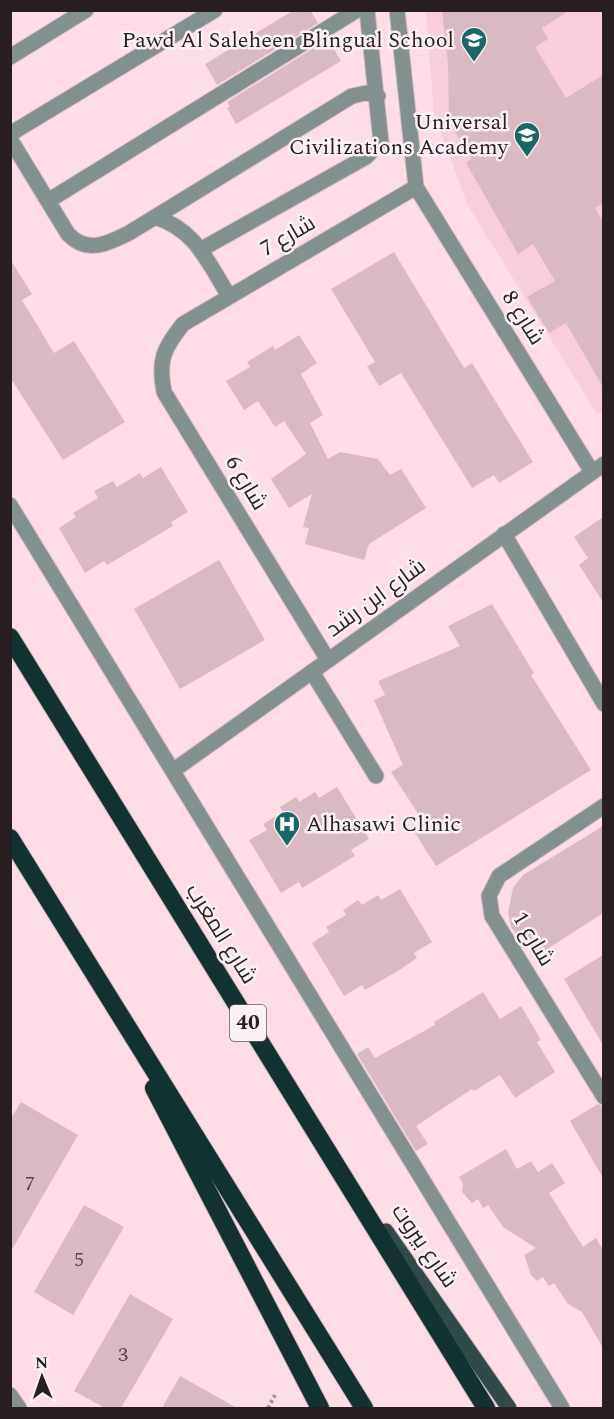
<svg xmlns="http://www.w3.org/2000/svg" width="614" height="1419" viewBox="0 0 614 1419" font-family="Spectral,Cairo,serif">
	<rect width="100%" height="100%" fill="#fedde6"/>
	<!-- built -->
	<polygon fill="#f7ced9" points="426,11 603,11 604,410 597,414 467,204 434,113"/>
	<!-- building -->
	<g fill="#dabac2">
		<polygon points="294,10 310,10 318,23 217,85 205,64"/>
		<polygon points="442,10 570,10 542,28 548,39 535,47 566,98 603,75 603,203 595,208 603,222 603,387 566,323 549,333 527,297 555,281 533,244 518,254 466,163 472,159 449,122 448,63"/>
		<polygon points="328,39 341,61 236,124 227,108 230,106 227,102"/>
		<polygon points="394,252 464,368 472,363 533,462 499,483 494,475 472,488 401,373 379,386 367,366 375,362 331,289"/>
		<polygon points="10,259 32,294 22,300 54,353 74,341 125,422 63,460 10,377"/>
		<polygon points="299,335 317,363 301,374 323,415 310,423 328,459 340,452 378,459 390,475 401,469 426,508 369,544 364,560 305,544 309,528 303,527 312,494 289,508 271,479 306,454 284,421 275,427 258,401 244,410 226,381 250,367 247,362 273,346 275,350"/>
		<polygon points="161,467 188,512 171,522 173,526 136,548 107,565 104,561 85,573 59,528 76,517 73,513 98,498 94,491 113,481 117,487 140,473 143,478"/>
		<polygon points="603,517 603,602 579,565 588,558 574,537"/>
		<polygon points="219,560 265,640 180,689 134,609"/>
		<polygon points="492,604 534,673 531,675 591,770 436,866 415,833 426,826 391,772 403,765 374,700 385,695 378,681 460,646 448,626"/>
		<polygon points="337,787 369,839 351,850 355,856 302,888 299,882 281,893 249,840 267,830 263,824 283,812 280,807 296,797 299,802 315,792 319,798"/>
		<polygon points="603,826 603,913 535,957 523,937 520,939 511,927 508,912 513,888 523,875"/>
		<polygon points="400,889 432,942 414,953 417,958 401,969 365,990 362,985 344,996 312,943 329,932 326,927 346,915 343,910 358,900 362,905 378,895 381,900"/>
		<polygon points="603,955 603,1045 564,979"/>
		<polygon points="483,992 500,1019 521,1006 541,1040 537,1042 555,1072 515,1098 500,1075 474,1091 472,1089 416,1126 428,1144 416,1151 357,1054 368,1047 375,1058 435,1025 434,1022"/>
		<polygon points="21,1102 78,1135 10,1253 10,1120"/>
		<polygon points="598,1104 603,1107 603,1178 570,1121"/>
		<polygon points="506,1149 517,1169 531,1161 538,1172 552,1163 565,1183 549,1193 583,1247 596,1238 603,1250 603,1348 582,1312 568,1304 554,1283 549,1286 543,1277 537,1281 531,1275 524,1255 536,1248 503,1227 488,1205 483,1208 478,1199 472,1203 462,1192 463,1184 459,1177"/>
		<polygon points="84,1205 124,1227 73,1315 34,1292"/>
		<polygon points="130,1294 173,1319 121,1408 105,1408 74,1391"/>
		<polygon points="180,1376 237,1408 162,1408"/>
	</g>
	<g fill="none" stroke-linecap="round" stroke-linejoin="round">
		<!-- minor casing -->
		<g stroke="#d7bac2" stroke-width="17">
			<g id="minor">
				<polyline points="397,10 416,187 592,472"/>
				<polyline points="10,57 86,10"/>
				<polyline points="10,134 215,10"/>
				<path d="M10,139L68,234C87,254 107,244 129,233L352,96L366,93L378,96"/>
				<polyline points="48,201 357,10"/>
				<path d="M155,217C196,230 207,261 229,296"/>
				<polyline points="200,250 366,157 381,142 367,10"/>
				<polyline points="10,505 562,1408"/>
				<polyline points="504,534 604,704"/>
				<path d="M328,660L164,392C158,361 163,349 183,324L416,187"/>
				<polyline points="312,672 376,776"/>
				<polyline points="174,770 604,464"/>
				<polyline points="604,806 499,876 489,896 492,916 604,1097"/>
				<polyline points="10,1395 19,1408"/>
			</g>
		</g>
		<!-- major casing -->
		<g stroke="#d7bac2" stroke-width="17">
			<polyline id="major" points="386,1231 509,1408"/>
		</g>
		<!-- highway casing -->
		<g stroke="#d7bac2" stroke-width="20">
			<g id="highway">
				<polyline points="10,637 486,1408"/>
				<polyline points="10,838 364,1408"/>
				<polyline points="154,1088 320,1408"/>
			</g>
		</g>
		<!-- path -->
		<polyline stroke="#a78f95" stroke-width="4" stroke-dasharray="3 3" stroke-linecap="butt" points="268,1408 275,1395"/>
		<!-- minor -->
		<use href="#minor" stroke="#829190" stroke-width="15"/>
		<!-- major -->
		<use href="#major" stroke="#304a4a" stroke-width="15"/>
		<!-- highway -->
		<use href="#highway" stroke="#123232" stroke-width="18"/>
	</g>
	<!-- icons -->
	<defs>
		<g id="school-pin" transform="scale(1.35)"><path d="M0 17L-7.5 6A9.5 9.5 0 1 1 7.5 6Z" fill="#1a6766" stroke="#fef1f4"/><path d="M0-5L7-2L0 1L-7-2ZM-4 1L0 2.5L4 1V4Q0 6-4 4Z" fill="#fff"/></g>
		<g id="hospital-pin" transform="scale(1.35)"><path d="M0 17L-7.5 6A9.5 9.5 0 1 1 7.5 6Z" fill="#1a6766" stroke="#fef1f4"/><path d="M-5-5h3v3.5h4V-5h3V5h-3V1.5h-4V5h-3Z" fill="#fff"/></g>
	</defs>
	<g fill-rule="evenodd">
		<use href="#school-pin" x="474" y="40"/>
		<use href="#school-pin" x="527" y="135"/>
		<use href="#hospital-pin" x="287" y="824"/>
	</g>
	<g text-anchor="middle" dominant-baseline="central" stroke-width="5" stroke-linejoin="round" paint-order="stroke">
		<!-- number labels -->
		<g font-size="20" fill="#544448">
			<text x="30" y="1184">7</text>
			<text x="79" y="1260">5</text>
			<text x="123" y="1355">3</text>
		</g>
		<!-- shield labels -->
		<rect fill="#fef1f4" stroke="#685d60" stroke-width="1.5" x="230" y="1005" width="36" height="36" rx="4.5"/>
		<g font-size="21" font-weight="bold" fill="#281d20">
			<text x="248" y="1023">40</text>
		</g>
		<!-- poi labels -->
		<g font-size="22" fill="#281d20" stroke="#fef1f4" text-anchor="end">
			<text x="454" y="40">Pawd Al Saleheen Blingual School</text>
			<text x="508" y="122">Universal<tspan x="508" dy="25">Civilizations Academy</tspan></text>
			<text x="306" y="824" text-anchor="start">Alhasawi Clinic</text>
		</g>
		<!-- street labels -->
		<g font-size="22" fill="#281d20" stroke="#fef1f4">
			<text transform="translate(288 236) rotate(-30)">شارع 7</text>
			<text transform="translate(523 318) rotate(58)">شارع 8</text>
			<text transform="translate(246 483) rotate(59)">شارع 6</text>
			<text transform="translate(376 598) rotate(-36)">شارع ابن رشد</text>
			<text transform="translate(221 934) rotate(58)">شارع المغرب</text>
			<text transform="translate(533 939) rotate(59)">شارع 1</text>
			<text transform="translate(424 1246) rotate(55)">شارع بيروت</text>
		</g>
	</g>
	<!-- border -->
	<rect width="614" height="1419" fill="none" stroke="#281d20" stroke-width="24"/>
	<!-- north arrow -->
	<g transform="translate(42 1377) rotate(358)" stroke="#fef1f4" stroke-width="4.5" paint-order="stroke">
	<path d="M0-4.5L10 22L0 15L-10 22Z" fill="#281d20"/>
	<text y="-9" font-size="16" font-weight="bold" text-anchor="middle" fill="#281d20">N</text>
	</g>
</svg>
